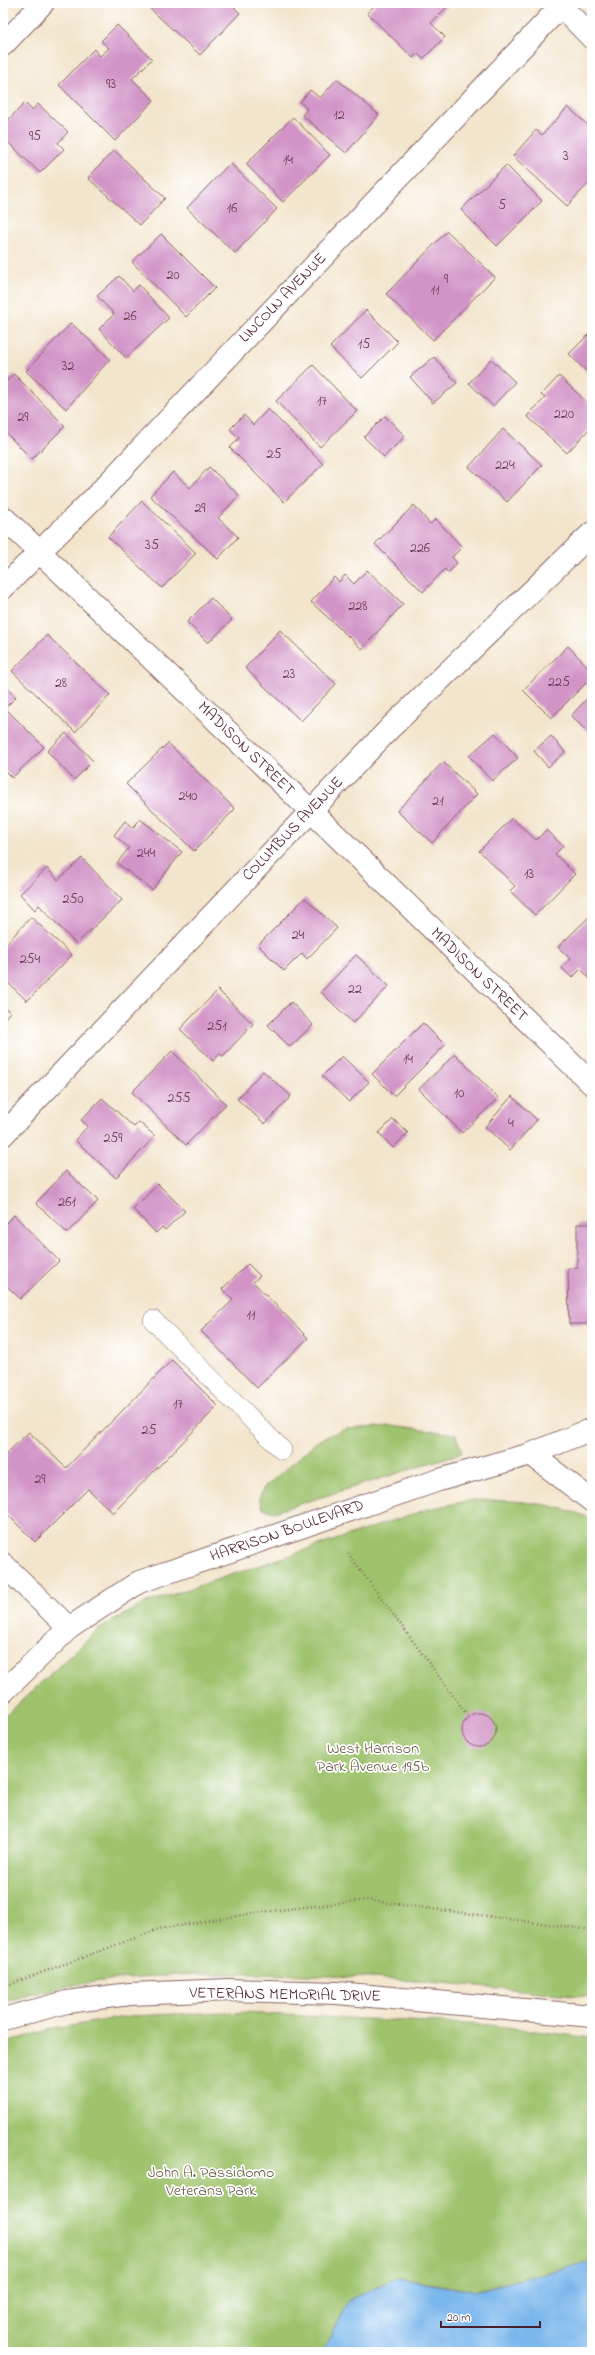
<svg xmlns="http://www.w3.org/2000/svg" width="595" height="2355" viewBox="0 0 595 2355" font-family="'Indie Flower',sans-serif">
	<rect width="100%" height="100%" fill="#fff"/>
	<filter id="ink" filterUnits="userSpaceOnUse"><feTurbulence type="fractalNoise" baseFrequency=".025" numOctaves="2"/><feDisplacementMap in="SourceGraphic" scale="8" xChannelSelector="R" yChannelSelector="G"/><feConvolveMatrix kernelMatrix="1 2 1 2 8 2 1 2 1" color-interpolation-filters="sRGB"/></filter>
	<filter id="wash" filterUnits="userSpaceOnUse"><feTurbulence type="fractalNoise" baseFrequency=".012" numOctaves="4" result="noise"/><feDisplacementMap in="SourceGraphic" scale="16" xChannelSelector="R" yChannelSelector="G"/><feGaussianBlur stdDeviation="0.9" result="paint"/><feColorMatrix in="noise" values="0 0 0 0 0 0 0 0 0 0 0 0 0 0 0 0 0 1.4 0 .05"/><feComposite in="paint" operator="in"/></filter>
	<g filter="url(#wash)">
		<rect width="100%" height="100%" fill="#f3e5cc"/>
		<!-- green -->
		<g fill="#9fc36d" stroke="#74714c">
			<polygon points="391,1426 456,1434 462,1453 274,1512 263,1508 259,1499 263,1489 315,1443 330,1435 346,1429"/>
			<path d="M473,1500C514,1500 553,1502 592,1519V1997C481,1986 371,1975 260,1974C171,1973 89,1976 3,2002V1718L99,1629L144,1604L428,1509Z"/>
			<polygon points="222,2012 488,2025 592,2038 592,2261 474,2291 396,2278 349,2300 328,2342 318,2352 3,2352 3,2044 47,2030 129,2016"/>
		</g>
		<!-- water -->
		<polygon fill="#79b6eb" stroke="#626a8b" points="592,2261 592,2352 318,2352 328,2342 349,2300 396,2278 474,2291"/>
		<g id="blocks">
			<!-- building -->
			<g fill="#d294c7">
				<polygon points="144,3 229,3 240,13 200,55"/>
				<polygon points="377,3 451,3 431,23 445,37 423,59 417,53 413,58 367,13"/>
				<polygon points="117,25 152,59 132,79 154,100 115,141 59,85 94,49 100,56 109,48 101,41"/>
				<polygon points="337,79 379,115 346,153 302,115 307,109 300,102 310,90 320,98"/>
				<polygon points="25,103 32,110 38,104 68,132 58,143 64,149 40,173 4,138 3,134 3,125"/>
				<polygon points="568,107 592,129 592,180 567,206 513,156 536,130 542,135"/>
				<polygon points="293,117 330,155 283,202 246,164"/>
				<polygon points="114,150 165,198 140,225 88,178"/>
				<polygon points="230,163 277,209 235,253 187,208"/>
				<polygon points="506,165 542,201 497,246 461,210"/>
				<polygon points="447,231 495,277 433,340 386,294"/>
				<polygon points="161,234 215,288 186,317 132,262"/>
				<polygon points="119,276 133,291 139,285 169,318 126,358 99,329 114,314 97,296"/>
				<polygon points="366,310 398,342 362,378 330,347"/>
				<polygon points="71,323 110,359 66,409 26,371"/>
				<polygon points="592,331 592,377 569,354"/>
				<polygon points="434,357 457,383 433,403 410,377"/>
				<polygon points="491,359 515,382 493,406 469,383"/>
				<polygon points="313,365 357,411 320,447 276,401"/>
				<polygon points="14,374 65,426 32,459 3,430 3,385"/>
				<polygon points="559,376 592,407 592,426 567,453 527,416 545,398 541,395"/>
				<polygon points="268,409 323,464 284,502 230,448 239,438 230,429 244,415 253,425"/>
				<polygon points="385,416 405,436 384,457 364,437"/>
				<polygon points="503,429 542,465 507,502 469,467"/>
				<polygon points="209,467 239,495 218,518 238,537 218,559 150,496 173,472 190,488"/>
				<polygon points="142,501 196,553 162,588 108,537"/>
				<polygon points="414,505 430,524 436,519 462,547 452,557 457,563 448,573 445,569 423,592 375,544"/>
				<polygon points="367,570 403,604 362,649 311,602 334,577 339,582 345,575 354,584"/>
				<polygon points="211,598 232,620 208,643 187,622"/>
				<polygon points="280,630 336,684 301,721 245,668"/>
				<polygon points="47,635 110,695 75,732 12,671"/>
				<polygon points="568,646 592,671 592,677 551,718 523,690"/>
				<polygon points="3,685 16,697 5,708 44,747 12,778 3,769"/>
				<polygon points="592,693 592,736 571,716"/>
				<polygon points="66,733 93,761 74,780 47,751"/>
				<polygon points="495,733 518,758 492,781 469,756"/>
				<polygon points="551,736 565,752 548,767 534,751"/>
				<polygon points="168,743 235,809 194,851 126,784"/>
				<polygon points="443,762 477,794 432,843 397,811"/>
				<polygon points="512,818 536,840 546,830 563,846 555,854 575,874 535,915 510,891 515,886 479,851"/>
				<polygon points="140,819 182,852 152,890 117,863 129,848 114,835 125,821 133,828"/>
				<polygon points="82,858 122,900 76,944 39,905 35,910 20,894 47,868 58,880"/>
				<polygon points="305,898 337,928 307,959 302,953 284,971 258,945"/>
				<polygon points="592,914 592,981 581,969 572,978 562,968 570,959 558,947"/>
				<polygon points="31,917 72,955 27,1001 3,978 3,947"/>
				<polygon points="356,955 389,986 353,1023 321,992"/>
				<polygon points="218,990 253,1024 223,1056 220,1054 213,1061 180,1029"/>
				<polygon points="291,1002 313,1025 290,1047 268,1025"/>
				<polygon points="3,1006 10,1012 3,1020"/>
				<polygon points="423,1023 445,1045 394,1096 372,1074"/>
				<polygon points="172,1051 226,1104 186,1145 132,1092"/>
				<polygon points="455,1054 498,1098 462,1133 419,1089"/>
				<polygon points="342,1056 369,1082 349,1102 322,1076"/>
				<polygon points="263,1071 291,1096 265,1124 237,1099"/>
				<polygon points="512,1096 537,1120 510,1150 485,1127"/>
				<polygon points="102,1098 134,1127 139,1122 155,1136 116,1178 75,1140 88,1126 81,1120"/>
				<polygon points="393,1119 408,1133 393,1148 379,1133"/>
				<polygon points="66,1171 98,1201 67,1233 36,1203"/>
				<polygon points="158,1184 185,1211 165,1230 162,1227 156,1233 133,1209"/>
				<polygon points="14,1215 59,1261 20,1299 3,1282 3,1226"/>
				<polygon points="577,1224 592,1224 592,1324 569,1324 568,1268 577,1268"/>
				<polygon points="248,1264 260,1276 253,1282 308,1338 257,1388 201,1331 233,1300 222,1289"/>
				<polygon points="172,1360 218,1406 113,1513 88,1489 35,1542 3,1510 3,1457 29,1432 66,1468"/>
				<circle cx="479" cy="1730" r="17"/>
			</g>
		</g>
	</g>
	<g filter="url(#ink)">
		<use href="#blocks" fill-opacity="0" stroke="#856463" stroke-width="1"/>
		<g fill="none" stroke-linecap="round" stroke-linejoin="round">
			<!-- lane casing -->
			<g stroke="#856463" stroke-width="20">
				<polyline id="lane" points="153,1320 282,1450"/>
			</g>
			<!-- street casing -->
			<g stroke="#856463" stroke-width="24">
				<g id="street">
					<polyline points="558,3 592,38"/>
					<polyline points="3,45 43,3"/>
					<polyline points="3,517 311,811 592,1084"/>
					<polyline points="3,588 95,497 561,6"/>
					<polyline points="3,1135 390,728 592,533"/>
					<polyline points="3,1564 69,1628"/>
				</g>
			</g>
			<!-- secondary casing -->
			<g stroke="#856463" stroke-width="24">
				<g id="secondary">
					<polyline points="531,1454 592,1501"/>
					<polyline points="3,1692 69,1628 139,1582 439,1480 531,1454 592,1429"/>
					<polyline points="3,2019 67,2002 130,1994 229,1990 337,1993 592,2016"/>
				</g>
			</g>
			<!-- path -->
			<g stroke="#856463" stroke-width="2.5" stroke-dasharray="1 3" stroke-linecap="butt">
				<polyline points="348,1553 468,1716"/>
				<polyline points="3,1987 159,1929 254,1913 366,1900 592,1930"/>
			</g>
			<!-- lane -->
			<use href="#lane" stroke="#fff" stroke-width="19"/>
			<!-- street -->
			<use href="#street" stroke="#fff" stroke-width="22"/>
			<!-- secondary -->
			<use href="#secondary" stroke="#fff" stroke-width="22"/>
		</g>
	</g>
	<g text-anchor="middle" dominant-baseline="central" stroke-width="3.5" stroke-linejoin="round" paint-order="stroke">
		<!-- number labels -->
		<g font-size="14" fill="#6c3c52">
			<text x="111" y="84">93</text>
			<text x="339" y="115">12</text>
			<text x="35" y="136">95</text>
			<text x="566" y="156">3</text>
			<text x="288" y="160">14</text>
			<text x="502" y="205">5</text>
			<text x="232" y="208">16</text>
			<text x="173" y="275">20</text>
			<text x="446" y="279">9</text>
			<text x="435" y="290">11</text>
			<text x="130" y="316">26</text>
			<text x="364" y="344">15</text>
			<text x="68" y="366">32</text>
			<text x="322" y="401">17</text>
			<text x="564" y="414">220</text>
			<text x="23" y="417">29</text>
			<text x="274" y="454">25</text>
			<text x="505" y="465">224</text>
			<text x="200" y="508">29</text>
			<text x="152" y="545">35</text>
			<text x="420" y="548">226</text>
			<text x="358" y="606">228</text>
			<text x="289" y="674">23</text>
			<text x="559" y="682">225</text>
			<text x="61" y="683">28</text>
			<text x="188" y="796">240</text>
			<text x="438" y="801">21</text>
			<text x="146" y="853">244</text>
			<text x="529" y="874">13</text>
			<text x="73" y="899">250</text>
			<text x="298" y="935">24</text>
			<text x="30" y="959">254</text>
			<text x="355" y="989">22</text>
			<text x="217" y="1026">251</text>
			<text x="408" y="1059">14</text>
			<text x="459" y="1093">10</text>
			<text x="179" y="1098">255</text>
			<text x="511" y="1123">4</text>
			<text x="113" y="1138">259</text>
			<text x="67" y="1202">261</text>
			<text x="251" y="1315">11</text>
			<text x="178" y="1404">17</text>
			<text x="149" y="1430">25</text>
			<text x="40" y="1479">29</text>
		</g>
		<!-- street labels -->
		<g font-size="16" fill="#4a1f2b" stroke="#fff">
			<text transform="translate(283 298) rotate(-46)">LINCOLN AVENUE</text>
			<text transform="translate(246 749) rotate(44)">MADISON STREET</text>
			<text transform="translate(293 829) rotate(-46)">COLUMBUS AVENUE</text>
			<text transform="translate(479 975) rotate(44)">MADISON STREET</text>
			<text transform="translate(287 1531) rotate(-19)">HARRISON BOULEVARD</text>
			<text transform="translate(285 1995) rotate(1)">VETERANS MEMORIAL DRIVE</text>
		</g>
		<!-- park labels -->
		<g font-size="16" fill="#685842" stroke="#fff">
			<text x="373" y="1749">West Harrison<tspan x="373" dy="18">Park Avenue 195b</tspan></text>
			<text x="211" y="2173">John A. Passidomo<tspan x="211" dy="18">Veterans Park</tspan></text>
		</g>
	</g>
	<!-- margin -->
	<rect width="595" height="2355" fill="none" stroke="#fff" stroke-width="16"/>
	<!-- scale -->
	<path d="M441 2321v6h99v-6" fill="none" stroke="#4a1f2b" stroke-width="2"/>
	<text x="447" y="2321" font-size="12" fill="#4a1f2b" stroke="#ffffff" stroke-width="3" paint-order="stroke">20 m</text>
</svg>
